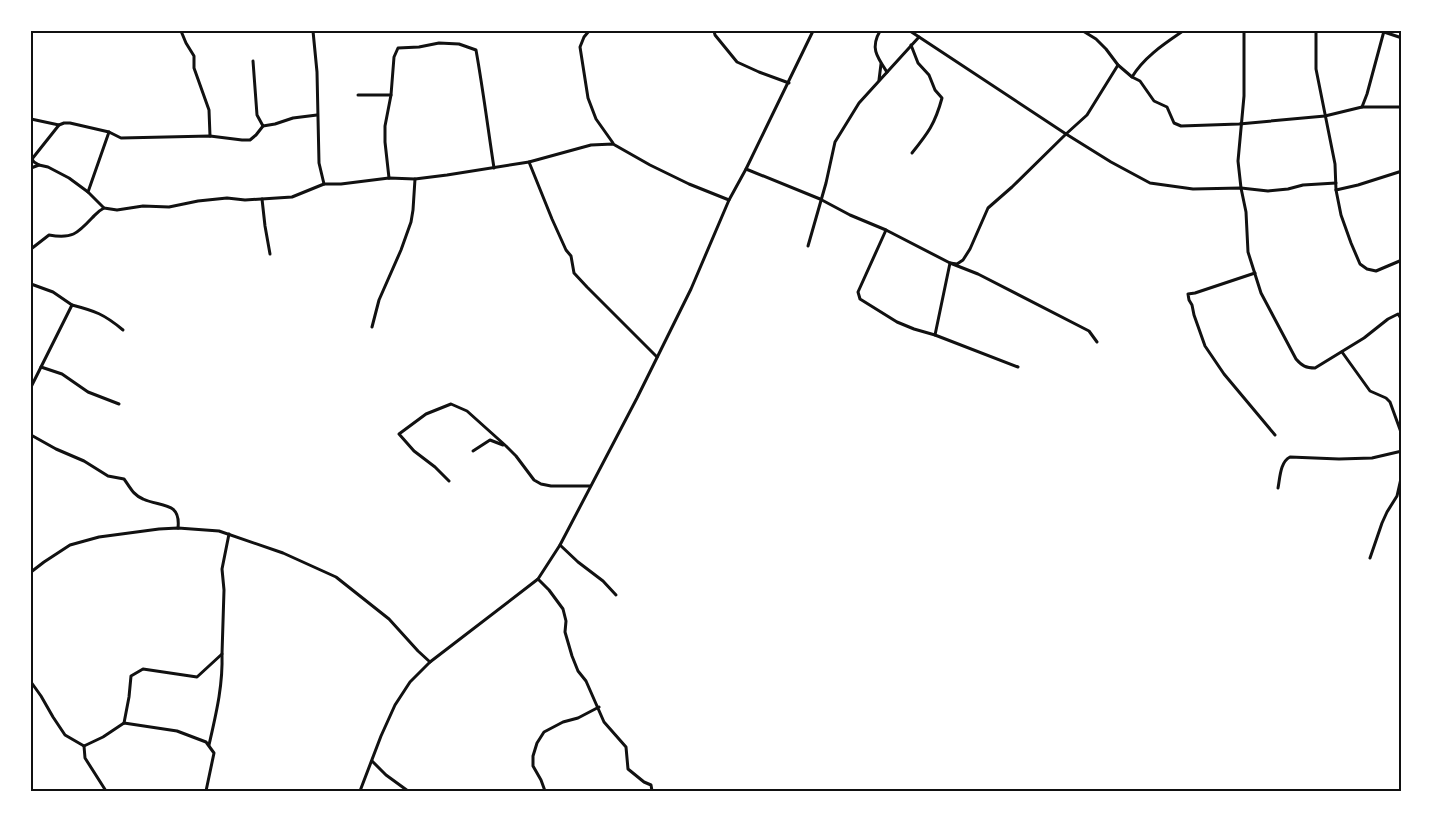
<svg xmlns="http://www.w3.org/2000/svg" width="1433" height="822" viewBox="0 0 1433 822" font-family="'Fira Sans Condensed',sans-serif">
	<rect width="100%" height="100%" fill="#fff"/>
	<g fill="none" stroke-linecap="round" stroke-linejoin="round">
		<!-- minor -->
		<g stroke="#111" stroke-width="3">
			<polyline points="181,31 186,43 194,56 194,68 209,110 210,136"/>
			<polyline points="313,31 317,72 319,163 324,184 341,184 389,178 415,179 447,175 529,162 591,145 613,144 650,165 689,184 729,200"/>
			<polyline points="589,31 584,37 580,47 588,98 596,119 613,143"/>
			<polyline points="714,31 715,35 737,62 759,72 789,83"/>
			<path d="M880,31C870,48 877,57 887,72"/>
			<polyline points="910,31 1066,134 1111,162 1150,183 1193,189 1241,188 1268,191 1288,189 1303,185 1336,183"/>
			<polyline points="1083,31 1096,39 1106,49 1118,65 1132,77 1140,81 1154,101 1167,107 1174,123 1181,126 1239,124 1325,116 1362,107 1402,107"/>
			<path d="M1244,31V96L1238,161L1241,188L1246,212L1248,252L1261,293L1296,359C1302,366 1306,368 1315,368L1364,338L1388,319L1398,314L1402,320"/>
			<polyline points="1316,31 1316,69 1335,164 1336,190 1341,215 1351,243 1360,264 1367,269 1376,271 1402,260"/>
			<polyline points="1384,32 1402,38"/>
			<path d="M911,45L918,63L929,75L935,90L942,98C935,124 928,133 912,153"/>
			<polyline points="253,61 257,115 263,126 275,124 293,118 317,115"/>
			<path d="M1132,77C1144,57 1164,44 1183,31"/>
			<polyline points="879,80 881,64"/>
			<polyline points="358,95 391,95"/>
			<polyline points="1362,107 1367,94 1384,31"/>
			<polyline points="31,119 59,125"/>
			<polyline points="529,162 552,219 566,250 571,256 574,273 587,287 657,357"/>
			<polyline points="39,165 34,162 32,159 59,125 64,123 70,123 109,132 121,138 210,136 242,140 250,140 256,135 263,126"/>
			<polyline points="31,168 39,165 48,167 69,178 88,192 104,208 117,210 143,206 169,207 198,201 227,198 245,200 292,197 324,184"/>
			<polyline points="746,169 820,199 850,215 886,230 950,263 978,274 1089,331 1097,342"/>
			<path d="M389,178L385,142V126L391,95L394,57L398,48L419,47L439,43L459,44L476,50C483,89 488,129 494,168"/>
			<polyline points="1336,190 1358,185 1402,171"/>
			<polyline points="88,192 109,132"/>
			<polyline points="262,199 265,226 270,254"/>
			<polyline points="886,230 858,292 860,299 897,322 914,329 935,335 1018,367"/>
			<polyline points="808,246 826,183 835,142 859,103 919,37"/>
			<path d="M31,249L49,235C72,239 77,234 92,218C96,214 98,211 104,208"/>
			<polyline points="1255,273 1195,293 1188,294 1189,300 1192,305 1194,315 1205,346 1224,374 1275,435"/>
			<polyline points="31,284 53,292 72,305 31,387"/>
			<path d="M72,305C95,311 104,314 123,330"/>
			<polyline points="372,327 379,300 401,250 411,222 413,210 415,179"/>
			<polyline points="935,335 950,263 957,264 963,260 970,249 988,208 1012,187 1066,134 1087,115 1118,65"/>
			<polyline points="1342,352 1370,391 1386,398 1390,402 1402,435"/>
			<polyline points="41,367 62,374 88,392 119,404"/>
			<path d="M31,435L56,449L84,461L108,476L124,479C130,487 133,495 143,499C160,507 181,501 178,528"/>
			<polyline points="473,451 490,440 503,445"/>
			<polyline points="449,481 435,467 414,451 399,434 426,414 451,404 467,411 506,446 516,456 534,480 541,484 551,486 590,486"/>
			<path d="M1278,488C1280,478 1280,462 1290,457L1339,459L1372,458L1402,451"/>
			<polyline points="560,545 578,562 603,581 616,595"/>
			<polyline points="1370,558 1382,523 1387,512 1397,496 1402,474"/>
			<polyline points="31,572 44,562 70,545 99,537 159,529 178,528 219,531 283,553 336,577 389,619 418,651 430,662"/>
			<polyline points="538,579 549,590 563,609 566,621 565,632 572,656 578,671 586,681 604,722 626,747 628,769 644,782 651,785 652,791"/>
			<polyline points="31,682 41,696 53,717 65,735 84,746 103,737 124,723 177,731 206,742 214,753 206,791"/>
			<polyline points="124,723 129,697 131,676 143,669 197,677 222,654 224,590 222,569 229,534"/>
			<path d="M209,745C216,714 223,686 222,654"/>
			<polyline points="84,746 85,758 106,791"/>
			<polyline points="372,761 386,775 408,791"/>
			<polyline points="360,791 381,736 395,705 410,682 430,662 538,579 560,545 637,398 691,289 729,200 746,169 813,31"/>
			<polyline points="545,791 541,780 533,766 533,756 537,743 544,732 563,722 578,718 599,707"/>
		</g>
	</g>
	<!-- border -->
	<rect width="1433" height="822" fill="none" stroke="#ffffff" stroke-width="65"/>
	<rect x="32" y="32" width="1368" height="758" fill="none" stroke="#111" stroke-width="2"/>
</svg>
